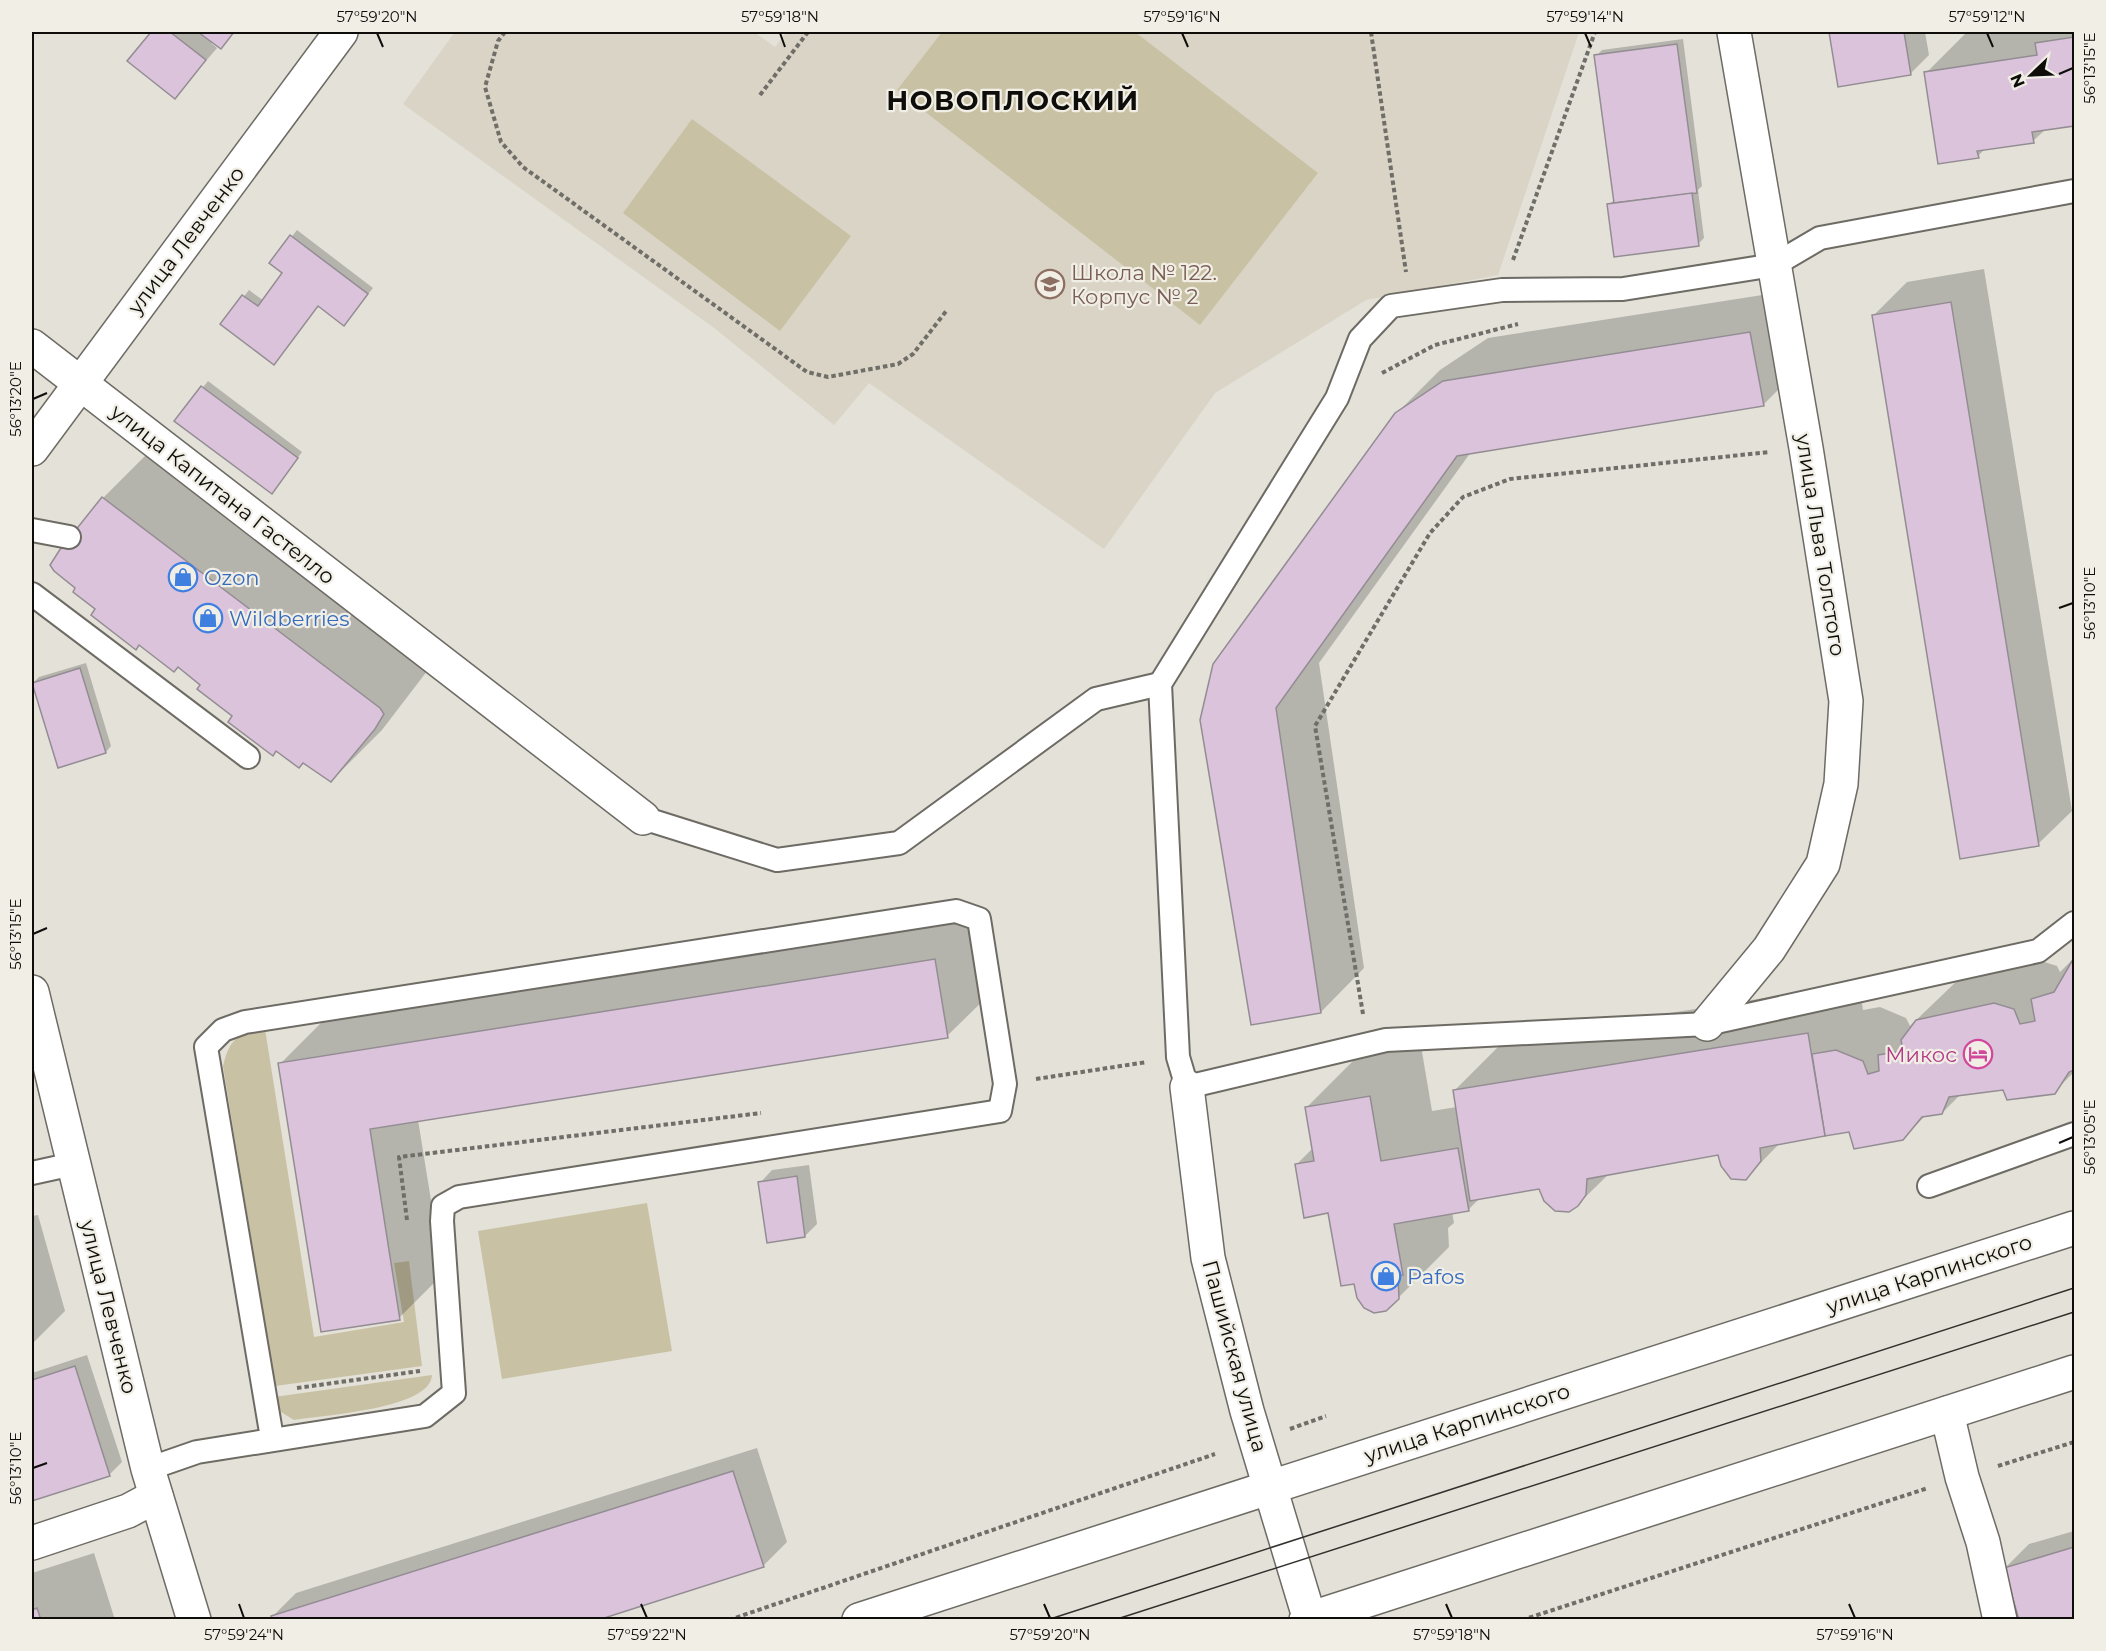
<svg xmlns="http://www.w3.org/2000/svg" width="2106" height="1651" viewBox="0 0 2106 1651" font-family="Montserrat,sans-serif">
	<rect width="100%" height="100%" fill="#e3e1d8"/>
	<!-- built -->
	<polygon fill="#d9d4c5" points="455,32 754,32 775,47 787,32 1579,32 1498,275 1366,300 1215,393 1104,549 869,383 834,425 713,327 403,104"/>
	<!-- green -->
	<g fill="#c9c1a4">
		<polygon points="942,32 1135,32 1318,173 1200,325 897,90"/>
		<polygon points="692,119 851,236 780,331 623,213"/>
		<path d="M265,1029L314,1337L404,1322L394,1263L409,1261L422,1366L275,1386L223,1066C230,1039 236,1034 265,1029Z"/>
		<polygon points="647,1203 672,1351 502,1379 478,1231"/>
		<path d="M432,1375C431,1409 323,1415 294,1420L281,1412L274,1397Z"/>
	</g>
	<!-- shadow -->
	<g fill="#0003">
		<polygon points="153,32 234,32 221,47 213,41 211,43 217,48 175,97 129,61"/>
		<polygon points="1831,32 1925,32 1929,55 1911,73 1840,85"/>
		<polygon points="1967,32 2074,32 2074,125 2046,129 2033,141 1986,148 1978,156 1926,73"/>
		<polygon points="1683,39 1702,186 1698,190 1704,238 1698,244 1609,205 1615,199 1596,56 1602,50"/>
		<polygon points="297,230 373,288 349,318 319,305 222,324 249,290 264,301 285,273 271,263"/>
		<polygon points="1984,269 2072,811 2038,844 1874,315 1907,282"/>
		<polygon points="1794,290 1807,361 1763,405 1471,452 1319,663 1364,968 1321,1012 1201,721 1396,414 1440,370 1488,338"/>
		<polygon points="208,381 302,452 277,486 176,421"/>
		<polygon points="154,447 434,662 382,730 331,781 234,716 203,684 97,609 103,498"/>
		<polygon points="86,663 111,746 106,752 33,683 39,677"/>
		<polygon points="979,917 991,993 947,1036 418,1120 443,1274 399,1318 280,1064 324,1020"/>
		<polygon points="2074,958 2074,1072 2054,1092 2004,1088 1961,1094 1942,1113 1926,1115 1902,1139 1850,1130 1781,1142 1745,1179 1720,1153 1609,1174 1577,1205 1540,1188 1480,1198 1468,1210 1452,1212 1454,1223 1448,1228 1449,1247 1386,1310 1355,1282 1329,1212 1296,1165 1314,1147 1307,1107 1358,1056 1421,1046 1432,1111 1457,1107 1455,1090 1506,1039 1859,983 1863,1010 1880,1007 1906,1018 1910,1026 1961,977 2038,960 2057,966 2060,972"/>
		<polygon points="809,1165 817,1224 805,1236 760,1183 772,1170"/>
		<polygon points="38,1215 65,1311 32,1344 32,1216"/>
		<polygon points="87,1355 122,1462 109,1475 32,1499 32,1373"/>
		<polygon points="757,1448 787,1542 763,1566 272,1617 296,1593"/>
		<polygon points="2074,1531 2074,1620 2020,1620 2005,1568 2029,1544"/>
		<polygon points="94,1553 115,1620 32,1620 32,1573"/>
	</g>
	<!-- building -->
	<g fill="#dbc3db" stroke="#938d93" stroke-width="1.5">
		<polygon points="151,32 170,32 206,60 175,99 127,61"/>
		<polygon points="198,32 234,32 221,49"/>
		<polygon points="1829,32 1904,32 1911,75 1838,87"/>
		<polygon points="2074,37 2074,126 2032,132 2034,143 1977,151 1979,158 1938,164 1924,72 2037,55 2035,43"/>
		<polygon points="1677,44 1697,193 1614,203 1594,55"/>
		<polygon points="1692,193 1699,246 1614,257 1607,204"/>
		<polygon points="290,235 368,294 344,326 318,306 274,365 220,324 242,295 258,306 282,273 269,263"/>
		<polygon points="1951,302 2039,846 1960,859 1872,315"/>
		<polygon points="1750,332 1764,406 1457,456 1276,708 1321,1013 1251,1025 1200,720 1213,664 1395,413 1443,381"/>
		<polygon points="201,386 298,458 272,494 174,421"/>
		<polygon points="102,497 380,708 384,714 375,729 331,782 303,763 299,768 276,751 273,756 228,722 232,716 197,689 200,685 178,667 174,672 139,645 136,650 91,615 95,609 73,592 75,588 54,571 50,565 59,551"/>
		<polygon points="80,668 106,753 58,768 32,683"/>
		<polygon points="935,959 948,1038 370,1129 400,1320 321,1332 278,1063"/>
		<polygon points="2072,961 2074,961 2074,1070 2069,1072 2055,1094 2007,1100 2003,1090 1949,1097 1942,1114 1922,1117 1903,1140 1854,1149 1849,1132 1825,1136 1812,1054 1836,1050 1863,1061 1868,1074 1879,1071 1878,1055 1903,1051 1901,1040 1916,1020 1994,1003 2014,1009 2020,1024 2035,1021 2031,999 2054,992"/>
		<polygon points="1808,1033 1825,1136 1760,1148 1761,1161 1746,1180 1731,1179 1721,1166 1718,1155 1587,1179 1586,1195 1578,1206 1569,1212 1555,1211 1544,1201 1539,1189 1470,1201 1453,1090"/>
		<polygon points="1370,1096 1381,1161 1458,1148 1469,1211 1394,1224 1403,1275 1398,1275 1399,1299 1386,1311 1374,1313 1364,1308 1357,1298 1354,1284 1341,1286 1328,1213 1304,1218 1295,1164 1314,1161 1305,1107"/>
		<polygon points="797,1176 805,1237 767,1243 758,1182"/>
		<polygon points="75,1366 110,1476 32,1501 32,1380"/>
		<polygon points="733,1471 764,1567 598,1620 272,1620 271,1616"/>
		<polygon points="2074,1547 2074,1620 2019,1620 2004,1568"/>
		<polygon points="37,1608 41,1620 32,1620 32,1610"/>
	</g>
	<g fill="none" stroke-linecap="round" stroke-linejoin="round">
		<!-- lane casing -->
		<g stroke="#6d6b64" stroke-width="26">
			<g id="lane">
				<polyline points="2074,191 1820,238 1774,265 1623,289 1502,290 1391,306 1360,339 1337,398 1160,684 1178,1057 1187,1087 1386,1040 1707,1024 2038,951 2074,923"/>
				<polyline points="32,530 69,537"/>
				<polyline points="32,594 248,757"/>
				<polyline points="643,818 777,860 899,843 1096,699 1160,684"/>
				<polyline points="32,1173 73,1164"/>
				<polyline points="1929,1186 2074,1134"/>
				<polyline points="148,1469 197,1452 425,1416 454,1393 442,1221 443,1206 459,1197 1000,1111 1005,1084 979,919 956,911 245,1022 223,1030 206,1047 272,1438"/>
			</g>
		</g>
		<!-- street casing -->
		<g stroke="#6d6b64" stroke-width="36">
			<g id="street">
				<polyline points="32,346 643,818"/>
				<polyline points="32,449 341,32"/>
				<polyline points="32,992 148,1469 194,1620"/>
				<polyline points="1707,1024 1769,949 1823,864 1841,784 1846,701 1806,448 1734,32"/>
				<polyline points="1187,1087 1208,1258 1247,1411 1310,1620"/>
				<polyline points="1947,1413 1962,1477 1983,1542 2000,1620"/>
				<polyline points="32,1543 128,1511 156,1496"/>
			</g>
		</g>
		<!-- primary casing -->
		<g stroke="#6d6b64" stroke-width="36">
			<g id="primary">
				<polyline points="859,1620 2074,1228"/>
				<polyline points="1306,1620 2074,1372"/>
			</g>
		</g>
		<!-- path -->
		<g stroke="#706e68" stroke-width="4" stroke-dasharray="4.5 3" stroke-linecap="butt">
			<polyline points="505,32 498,41 485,87 501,142 523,167 807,372 828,377 898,364 913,354 947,310"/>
			<polyline points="1371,32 1406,272"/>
			<polyline points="760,95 808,32"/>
			<polyline points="1513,260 1595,32"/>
			<polyline points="1382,373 1435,345 1518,324"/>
			<polyline points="1363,1014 1315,726 1430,533 1463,497 1510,479 1770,452"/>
			<polyline points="1036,1079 1147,1062"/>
			<polyline points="407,1220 399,1157 761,1113"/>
			<polyline points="297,1388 420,1371"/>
			<polyline points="1290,1429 1326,1416"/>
			<polyline points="1998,1466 2074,1442"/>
			<polyline points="729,1620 1215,1454"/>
			<polyline points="1522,1620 1928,1488"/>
		</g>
		<!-- lane -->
		<use href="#lane" stroke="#fff" stroke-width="22"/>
		<!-- street -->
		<use href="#street" stroke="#fff" stroke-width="33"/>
		<!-- primary -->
		<use href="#primary" stroke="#fff" stroke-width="33"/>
		<!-- tram -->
		<g stroke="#33312d" stroke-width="1.5">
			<polyline points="1047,1620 2074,1288"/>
			<polyline points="1114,1620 2074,1312"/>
		</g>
	</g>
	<!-- ticks -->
	<path fill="none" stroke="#0e0d0a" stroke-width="2" d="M377,33L383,47M780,33L785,47M1182,33L1188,47M1585,33L1591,47M1987,33L1993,47M2059,74L2073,68M33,399L47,393M2059,608L2073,603M33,934L47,928M2059,1143L2073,1137M33,1468L47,1463M239,1604L244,1618M641,1604L647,1618M1044,1604L1050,1618M1446,1604L1452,1618M1849,1604L1855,1618"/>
	<!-- icons -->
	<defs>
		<g id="school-ring" transform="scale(1.5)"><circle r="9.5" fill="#f1eee6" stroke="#8d6e63" stroke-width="1.5"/><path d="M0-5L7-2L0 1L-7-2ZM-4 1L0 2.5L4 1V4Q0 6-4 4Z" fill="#8d6e63"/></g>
		<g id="shop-ring" transform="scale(1.5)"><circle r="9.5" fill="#f1eee6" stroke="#3f7fe0" stroke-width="1.5"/><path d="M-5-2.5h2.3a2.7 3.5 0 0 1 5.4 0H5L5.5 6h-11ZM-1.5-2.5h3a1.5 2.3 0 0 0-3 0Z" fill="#3f7fe0"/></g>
		<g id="hotel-ring" transform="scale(1.5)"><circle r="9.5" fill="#f1eee6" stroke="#d1479c" stroke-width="1.5"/><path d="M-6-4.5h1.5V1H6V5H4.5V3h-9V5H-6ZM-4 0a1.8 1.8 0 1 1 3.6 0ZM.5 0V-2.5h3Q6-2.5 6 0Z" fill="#d1479c"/></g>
	</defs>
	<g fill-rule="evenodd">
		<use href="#school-ring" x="1050" y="284"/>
		<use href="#shop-ring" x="183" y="577"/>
		<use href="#shop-ring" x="208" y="618"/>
		<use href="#hotel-ring" x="1978" y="1054"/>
		<use href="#shop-ring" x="1386" y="1276"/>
	</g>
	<g text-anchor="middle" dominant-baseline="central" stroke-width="4.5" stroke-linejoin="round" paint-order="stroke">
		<!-- street labels -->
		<g font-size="21" fill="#0e0d0a" stroke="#f1eee6">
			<text transform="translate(186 240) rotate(-53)">улица Левченко</text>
			<text transform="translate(223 494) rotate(38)">улица Капитана Гастелло</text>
			<text transform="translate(1821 545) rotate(81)">улица Льва Толстого</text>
			<text transform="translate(1929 1274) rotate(-18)">улица Карпинского</text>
			<text transform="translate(109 1307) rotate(76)">улица Левченко</text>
			<text transform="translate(1235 1356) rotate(75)">Пашийская улица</text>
			<text transform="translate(1467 1423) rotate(-18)">улица Карпинского</text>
		</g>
		<!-- education labels -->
		<g font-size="21" fill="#785e54" stroke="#f1eee6" text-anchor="start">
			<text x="1071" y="272">Школа № 122.<tspan x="1071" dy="24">Корпус № 2</tspan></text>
		</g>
		<!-- shop labels -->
		<g font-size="21" fill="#366cbe" stroke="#f1eee6" text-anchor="start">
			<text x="204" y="577">Ozon</text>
			<text x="229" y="618">Wildberries</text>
			<text x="1407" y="1276">Pafos</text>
		</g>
		<!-- hotel labels -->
		<g font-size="21" fill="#b23c85" stroke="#f1eee6" text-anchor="end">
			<text x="1957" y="1054">Микос</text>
		</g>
		<!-- district labels -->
		<g font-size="27" font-weight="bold" letter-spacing="1.5" fill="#0e0d0a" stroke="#f1eee6">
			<text x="1013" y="100">НОВОПЛОСКИЙ</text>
		</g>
	</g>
	<!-- border -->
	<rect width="2106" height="1651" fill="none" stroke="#f1eee6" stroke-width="66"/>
	<!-- north arrow -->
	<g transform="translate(2031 75) rotate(247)" stroke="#f1eee6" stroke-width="4.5" paint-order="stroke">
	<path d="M0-4.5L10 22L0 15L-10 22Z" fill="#0e0d0a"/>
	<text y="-9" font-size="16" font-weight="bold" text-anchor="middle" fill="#0e0d0a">N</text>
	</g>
	<rect x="33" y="33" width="2040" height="1585" fill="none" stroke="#0e0d0a" stroke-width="2"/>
	<g font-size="15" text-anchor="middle" fill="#0e0d0a">
		<text x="377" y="22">57°59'20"N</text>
		<text x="780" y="22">57°59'18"N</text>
		<text x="1182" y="22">57°59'16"N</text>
		<text x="1585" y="22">57°59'14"N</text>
		<text x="1987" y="22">57°59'12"N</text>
		<text transform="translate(2090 68) rotate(-90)" y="5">56°13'15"E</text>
		<text transform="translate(16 399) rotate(-90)" y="5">56°13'20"E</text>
		<text transform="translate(2090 603) rotate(-90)" y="5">56°13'10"E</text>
		<text transform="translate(16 934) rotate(-90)" y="5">56°13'15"E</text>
		<text transform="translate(2090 1137) rotate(-90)" y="5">56°13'05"E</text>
		<text transform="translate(16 1468) rotate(-90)" y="5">56°13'10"E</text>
		<text x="244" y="1640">57°59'24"N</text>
		<text x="647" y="1640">57°59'22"N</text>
		<text x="1050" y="1640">57°59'20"N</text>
		<text x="1452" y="1640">57°59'18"N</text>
		<text x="1855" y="1640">57°59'16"N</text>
	</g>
</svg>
